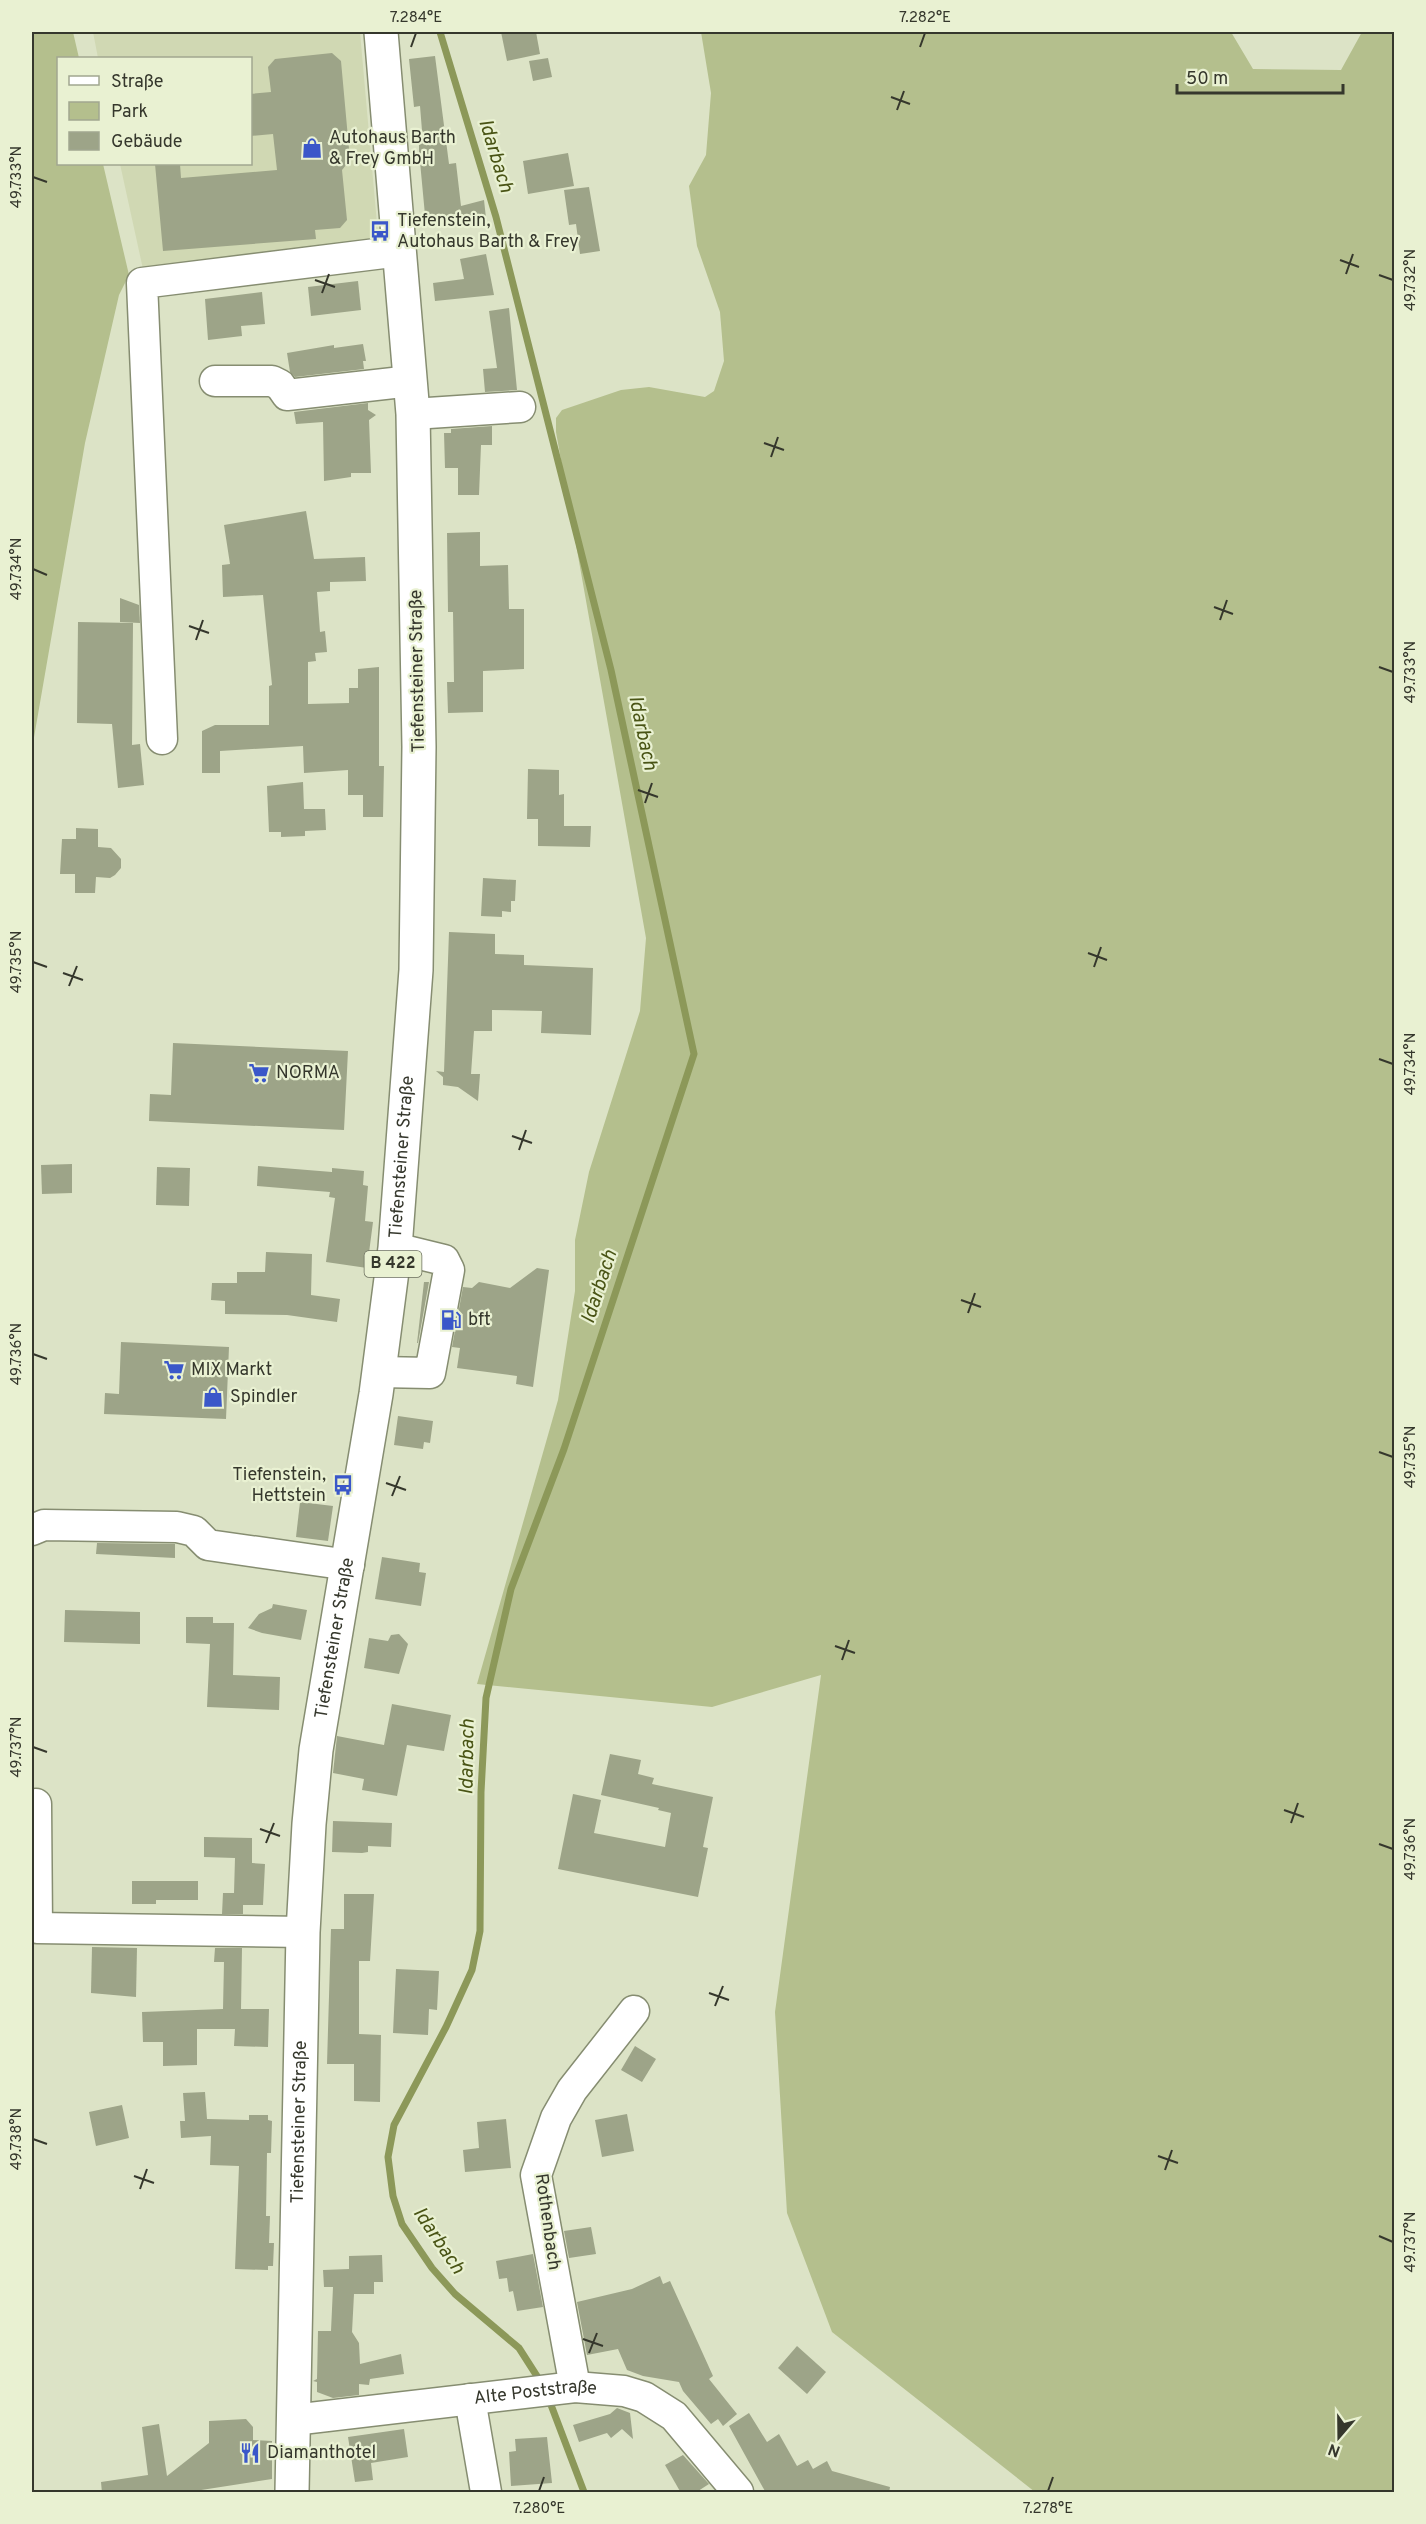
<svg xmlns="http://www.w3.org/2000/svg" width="1426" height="2524" viewBox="0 0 1426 2524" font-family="Overpass,sans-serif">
	<rect width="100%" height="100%" fill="#dce3c6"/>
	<!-- built -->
	<polygon fill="#d0d8b3" points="93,32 360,32 381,269 148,292 120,164 250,164 250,58 98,58"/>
	<!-- green -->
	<g fill="#b4bf8d">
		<polygon points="32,32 73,32 79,58 58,58 58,164 103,164 129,275 119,295 85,443 32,749"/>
		<polygon points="701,32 1231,32 1253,69 1341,70 1362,32 1394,32 1394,2492 1035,2492 832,2332 787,2213 775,2012 821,1675 712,1707 477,1684 558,1400 575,1291 575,1240 589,1172 640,1011 646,938 556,432 556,418 562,410 621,390 649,387 705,397 714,391 724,361 720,312 697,246 689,186 706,155 711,93"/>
	</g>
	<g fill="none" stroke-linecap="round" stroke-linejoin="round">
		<!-- stream -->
		<g stroke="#8c9859" stroke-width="7">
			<polyline points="440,32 496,217 611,670 694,1054 564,1449 511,1589 486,1698 481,1792 480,1931 472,1970 446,2027 394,2125 388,2157 393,2196 402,2224 432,2268 455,2294 519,2348 542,2384"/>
			<polyline points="548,2397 584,2492"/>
		</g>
	</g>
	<!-- building -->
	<g fill="#9da488">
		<polygon points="501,32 536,32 540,54 507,61"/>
		<polygon points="332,53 341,61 350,160 342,170 347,220 340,228 315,230 316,239 163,251 155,164 180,164 181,178 277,170 273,134 250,136 250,94 271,92 268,67 275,59"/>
		<polygon points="435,56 449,164 456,163 461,206 484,200 486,218 435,224 433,214 425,215 419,151 419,144 423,143 420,106 414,107 409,59"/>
		<polygon points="548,58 552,77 533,81 529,61"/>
		<polygon points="568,153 574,186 528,194 523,161"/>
		<polygon points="589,187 600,251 580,254 576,224 569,225 564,190"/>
		<polygon points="486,254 494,295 435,301 433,283 464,279 460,259"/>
		<polygon points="358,281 361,310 311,316 308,287"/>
		<polygon points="262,292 265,324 241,326 242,336 208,340 205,299"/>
		<polygon points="509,308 517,390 485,392 483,369 497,368 489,311"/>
		<polygon points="363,344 366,361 363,361 364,369 295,377 290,372 287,353 334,345 334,348"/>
		<polygon points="368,403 368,410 376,415 369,420 371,473 351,473 351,477 324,481 323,422 296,424 294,412"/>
		<polygon points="492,426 492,445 481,445 479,495 458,495 458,468 445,468 444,433 451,433 451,429"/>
		<polygon points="306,511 314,559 365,557 366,581 330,582 330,591 317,592 320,632 325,631 327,652 315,653 316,661 308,662 308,704 349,703 349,688 358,688 358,669 379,667 379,766 384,766 383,817 363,817 363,795 348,795 348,770 304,773 303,746 220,751 220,773 202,773 202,731 215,725 269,725 269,686 272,685 263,595 223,597 222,565 230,564 224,525"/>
		<polygon points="480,532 480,566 508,565 509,609 524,609 524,669 483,671 483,712 448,713 447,682 454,682 453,612 448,612 447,533"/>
		<polygon points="120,598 139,605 140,623 120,622"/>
		<polygon points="78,622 133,623 132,745 140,744 144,785 118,788 112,724 77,723"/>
		<polygon points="528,769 559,770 559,795 564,794 564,826 591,826 590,847 538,846 538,819 527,819"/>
		<polygon points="303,782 304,809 325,809 326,830 305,831 305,836 281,837 281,832 269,832 267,786"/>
		<polygon points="76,828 98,829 98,847 111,848 121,859 121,868 115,875 110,878 96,877 95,893 75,893 75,874 60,874 62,839 76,839"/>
		<polygon points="483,878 516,880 515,901 511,901 511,912 502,911 502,917 481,916"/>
		<polygon points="449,932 495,934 495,954 524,955 524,965 593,968 591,1035 541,1033 542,1011 492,1010 492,1031 474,1031 471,1074 480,1074 478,1101 458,1087 443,1085 443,1077 436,1071 444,1072"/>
		<polygon points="173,1043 348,1051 344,1130 149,1121 150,1094 171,1095"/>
		<polygon points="72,1164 72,1193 42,1194 41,1165"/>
		<polygon points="258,1166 332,1172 332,1168 364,1171 363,1185 368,1186 365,1221 373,1222 367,1268 326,1262 335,1198 329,1197 330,1192 257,1186"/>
		<polygon points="157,1167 190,1168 189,1206 156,1205"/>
		<polygon points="266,1252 312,1254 311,1295 340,1299 337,1322 287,1315 225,1314 225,1301 211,1300 212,1283 237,1283 237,1272 265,1272"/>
		<polygon points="537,1268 549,1270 533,1387 516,1384 517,1376 457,1368 460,1348 452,1347 463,1287 472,1288 479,1282 510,1288"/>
		<polygon points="424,1282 429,1282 418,1343 417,1343"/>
		<polygon points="121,1342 229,1347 226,1419 104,1414 105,1393 119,1394"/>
		<polygon points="398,1416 433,1421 430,1443 424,1442 423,1449 394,1445"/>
		<polygon points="300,1502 333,1506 328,1541 296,1537"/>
		<polygon points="97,1543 175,1544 175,1558 96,1554"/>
		<polygon points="382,1557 420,1563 419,1572 426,1573 421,1606 375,1599"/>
		<polygon points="273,1604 307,1610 301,1640 262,1633 248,1628 259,1614 272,1608"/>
		<polygon points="65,1610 140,1612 140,1644 64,1642"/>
		<polygon points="186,1617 213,1617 213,1623 234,1623 233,1675 280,1677 279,1710 207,1707 210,1644 186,1643"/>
		<polygon points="399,1634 408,1644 399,1674 364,1668 369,1638 388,1641 391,1635"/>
		<polygon points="392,1704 451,1715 444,1751 407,1745 397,1796 362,1790 364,1779 333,1773 337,1736 384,1745"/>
		<polygon points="610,1754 641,1760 638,1774 654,1778 652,1784 713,1797 703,1847 708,1848 698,1897 558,1869 573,1794 601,1800 594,1833 665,1847 671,1813 658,1810 659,1808 601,1795"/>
		<polygon points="333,1821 392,1823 391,1847 368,1846 368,1852 362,1853 332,1852"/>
		<polygon points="204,1837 252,1838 252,1863 265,1864 263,1905 243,1905 243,1914 222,1914 223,1893 234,1893 235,1858 204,1857"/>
		<polygon points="132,1881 198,1881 198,1900 156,1900 156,1904 132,1904"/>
		<polygon points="344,1894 374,1894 370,1961 359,1961 359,2034 381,2035 380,2102 354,2101 354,2064 327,2064 331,1929 344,1929"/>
		<polygon points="92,1947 137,1948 136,1997 91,1993"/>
		<polygon points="215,1948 242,1948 241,2009 269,2009 268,2047 234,2046 235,2029 197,2029 197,2065 163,2066 163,2042 143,2042 142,2012 223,2009 224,1962 214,1962"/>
		<polygon points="396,1969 439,1971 437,2010 429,2009 428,2035 393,2033"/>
		<polygon points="635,2046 656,2059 642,2082 621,2070"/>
		<polygon points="205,2092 207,2119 249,2120 249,2115 268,2115 268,2120 272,2121 271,2153 267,2153 266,2216 270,2216 269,2243 274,2243 273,2266 268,2266 268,2270 235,2269 239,2166 210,2165 211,2136 181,2138 180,2121 185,2121 183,2093"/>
		<polygon points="122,2105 129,2138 96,2146 89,2112"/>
		<polygon points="627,2114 634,2151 602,2157 595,2120"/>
		<polygon points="506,2119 511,2168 465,2172 463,2150 479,2148 477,2122"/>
		<polygon points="591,2227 596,2254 569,2258 564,2231"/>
		<polygon points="533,2254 543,2307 517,2311 513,2291 509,2292 507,2278 499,2279 496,2261"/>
		<polygon points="382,2255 383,2282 374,2282 374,2294 354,2294 352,2332 359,2343 360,2364 401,2354 404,2374 370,2379 369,2385 359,2384 359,2395 333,2398 317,2392 317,2382 313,2381 317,2379 318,2331 331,2331 333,2287 324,2287 323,2270 349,2269 349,2256"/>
		<polygon points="660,2276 663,2284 670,2281 713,2376 709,2379 737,2414 723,2426 718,2419 711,2424 683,2391 679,2382 643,2376 627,2370 618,2349 587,2355 577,2302 632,2289"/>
		<polygon points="797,2346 826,2372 807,2394 778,2368"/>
		<polygon points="617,2408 630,2413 633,2439 622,2429 611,2438 607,2433 579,2442 573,2425 610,2414"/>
		<polygon points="749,2413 767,2442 779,2434 797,2466 808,2460 813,2469 827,2461 832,2471 890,2487 889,2493 766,2493 729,2426"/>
		<polygon points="246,2419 253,2427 253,2440 272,2441 272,2479 182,2493 102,2493 101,2482 148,2475 142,2427 159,2424 167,2476 209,2443 209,2421"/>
		<polygon points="404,2429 408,2457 371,2463 373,2480 355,2482 348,2437"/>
		<polygon points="547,2437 552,2483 511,2486 509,2452 516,2451 515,2439"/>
		<polygon points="683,2455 709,2484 695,2493 681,2493 665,2465"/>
	</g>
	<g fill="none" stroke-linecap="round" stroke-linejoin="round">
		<!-- minor casing -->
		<g stroke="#868d71" stroke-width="33">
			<g id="minor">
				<polyline points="215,381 272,381 280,385 287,395 411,381"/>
				<polyline points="413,414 520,407"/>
				<polyline points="162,739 142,283 400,251"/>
				<polyline points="379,1372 430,1373 449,1270 444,1260 395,1248"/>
				<polyline points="32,1530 44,1525 177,1527 194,1531 208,1545 349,1565"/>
				<polyline points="36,1804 37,1928 303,1932"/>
				<polyline points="575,2387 536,2175 556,2118 572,2090 634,2011"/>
				<polyline points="470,2399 486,2492"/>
				<path id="s1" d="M293,2420L575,2387L624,2391L644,2397L674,2416L738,2492"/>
			</g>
		</g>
		<!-- major casing -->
		<g stroke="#868d71" stroke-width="36">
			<g id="major">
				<path id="s2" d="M292,2492L303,1932L309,1824L316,1750L376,1394L395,1248L416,970L419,747L413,414L381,32"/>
			</g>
		</g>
		<!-- minor -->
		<use href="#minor" stroke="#fff" stroke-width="30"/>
		<!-- major -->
		<use href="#major" stroke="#fff" stroke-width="33"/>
	</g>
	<!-- ticks -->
	<path fill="none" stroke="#35372c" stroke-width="2" d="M411,47L416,33M920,47L925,33M891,97L910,104M897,110L904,91M33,177L47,182M1340,260L1359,267M1346,274L1353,254M1379,275L1393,280M315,280L335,287M322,293L329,274M764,443L784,450M771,457L778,437M33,569L47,575M1214,607L1233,614M1220,620L1227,600M189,626L209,633M196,640L203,620M1379,667L1393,672M638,790L658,797M645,803L652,783M1088,953L1107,960M33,962L47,967M1094,967L1101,947M63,973L83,980M69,986L77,966M1379,1059L1393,1064M512,1136L532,1143M519,1150L526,1130M961,1300L981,1307M968,1313L975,1293M33,1354L47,1359M1379,1452L1393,1457M386,1483L406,1490M392,1496L400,1476M835,1646L855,1653M842,1660L849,1640M33,1747L47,1752M1284,1810L1304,1817M1291,1823L1298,1803M260,1829L280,1836M266,1843L274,1823M1379,1844L1393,1849M709,1993L729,2000M715,2006L723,1986M33,2139L47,2144M1158,2156L1178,2163M1165,2170L1172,2150M134,2176L154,2183M140,2189L147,2169M1379,2236L1393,2242M583,2339L603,2346M589,2353L597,2333M539,2491L544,2477M1048,2491L1053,2477"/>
	<!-- icons -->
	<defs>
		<g id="shop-bare" transform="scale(1.62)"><path d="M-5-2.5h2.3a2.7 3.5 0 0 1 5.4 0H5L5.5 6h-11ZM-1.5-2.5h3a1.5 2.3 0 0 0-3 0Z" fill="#3a57c9" stroke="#e9f1d2" stroke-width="2.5" paint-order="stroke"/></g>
		<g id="bus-bare" transform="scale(1.62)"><path d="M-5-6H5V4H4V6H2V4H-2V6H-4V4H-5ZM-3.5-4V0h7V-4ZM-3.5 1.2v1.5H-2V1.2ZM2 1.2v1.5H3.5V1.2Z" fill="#3a57c9" stroke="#e9f1d2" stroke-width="2.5" paint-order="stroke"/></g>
		<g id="supermarket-bare" transform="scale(1.62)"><path d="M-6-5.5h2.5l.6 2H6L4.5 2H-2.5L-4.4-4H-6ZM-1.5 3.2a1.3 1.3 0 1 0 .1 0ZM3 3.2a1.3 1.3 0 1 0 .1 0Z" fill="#3a57c9" stroke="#e9f1d2" stroke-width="2.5" paint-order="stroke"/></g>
		<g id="fuel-bare" transform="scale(1.62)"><path d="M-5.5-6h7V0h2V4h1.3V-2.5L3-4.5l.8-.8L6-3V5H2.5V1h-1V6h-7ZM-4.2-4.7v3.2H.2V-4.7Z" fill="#3a57c9" stroke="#e9f1d2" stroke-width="2.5" paint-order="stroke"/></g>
		<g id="restaurant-bare" transform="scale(1.62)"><path d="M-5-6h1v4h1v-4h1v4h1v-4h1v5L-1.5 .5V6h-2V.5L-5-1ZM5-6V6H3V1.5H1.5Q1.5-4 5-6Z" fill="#3a57c9" stroke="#e9f1d2" stroke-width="2.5" paint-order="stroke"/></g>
	</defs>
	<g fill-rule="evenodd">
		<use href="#shop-bare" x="312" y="148"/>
		<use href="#bus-bare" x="380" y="231"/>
		<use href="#supermarket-bare" x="259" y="1073"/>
		<use href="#fuel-bare" x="451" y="1320"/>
		<use href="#supermarket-bare" x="174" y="1370"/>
		<use href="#shop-bare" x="213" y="1397"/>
		<use href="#bus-bare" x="343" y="1485"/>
		<use href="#restaurant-bare" x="250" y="2453"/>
	</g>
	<g text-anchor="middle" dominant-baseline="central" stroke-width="4.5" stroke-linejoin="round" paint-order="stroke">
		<!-- shield labels -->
		<rect fill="#e9f1d2" stroke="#6b6f5e" stroke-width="1.5" x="364.5" y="1251" width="57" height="26" rx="4.5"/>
		<g font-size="16" font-weight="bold" fill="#35372c">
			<text x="393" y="1264">B 422</text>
		</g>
		<!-- poi labels -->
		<g font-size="18" fill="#35372c" stroke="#e9f1d2" text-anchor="start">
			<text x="329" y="138">Autohaus Barth<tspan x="329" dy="21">&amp; Frey GmbH</tspan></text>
			<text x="397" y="221">Tiefenstein,<tspan x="397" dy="21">Autohaus Barth &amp; Frey</tspan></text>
			<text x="276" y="1073">NORMA</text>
			<text x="468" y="1320">bft</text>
			<text x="191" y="1370">MIX Markt</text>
			<text x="230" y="1397">Spindler</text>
			<text x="326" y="1475" text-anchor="end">Tiefenstein,<tspan x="326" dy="21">Hettstein</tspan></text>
			<text x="267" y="2453">Diamanthotel</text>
		</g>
		<!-- street labels -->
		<g font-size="18" fill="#35372c" stroke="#e9f1d2">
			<text transform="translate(418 671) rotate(-91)">Tiefensteiner Straße</text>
			<text stroke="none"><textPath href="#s2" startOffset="1342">Tiefensteiner Straße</textPath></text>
			<text stroke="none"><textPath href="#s2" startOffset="856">Tiefensteiner Straße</textPath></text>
			<text stroke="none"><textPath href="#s2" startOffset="370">Tiefensteiner Straße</textPath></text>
			<text transform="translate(547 2222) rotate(82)">Rothenbach</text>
			<text stroke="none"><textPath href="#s1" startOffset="244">Alte Poststraße</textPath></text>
		</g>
		<!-- water labels -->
		<g font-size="20" font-style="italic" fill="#495415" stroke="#e9f1d2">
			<text transform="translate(495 156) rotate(73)">Idarbach</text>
			<text transform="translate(642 733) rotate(78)">Idarbach</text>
			<text transform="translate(600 1287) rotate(-72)">Idarbach</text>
			<text transform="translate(468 1757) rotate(-89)">Idarbach</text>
			<text transform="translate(438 2241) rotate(56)">Idarbach</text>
		</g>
	</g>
	<!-- border -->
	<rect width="1426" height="2524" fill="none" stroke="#e9f1d2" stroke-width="66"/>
	<!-- legend -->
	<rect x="57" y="57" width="195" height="108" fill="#e9f1d2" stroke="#a1a790" stroke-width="1.5"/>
	<rect x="69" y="76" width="30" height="9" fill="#ffffff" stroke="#a1a790" stroke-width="1.5"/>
	<text x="111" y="87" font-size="18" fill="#35372c">Straße</text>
	<rect x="69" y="102" width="30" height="18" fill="#b4bf8d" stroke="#a1a790" stroke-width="1.5"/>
	<text x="111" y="117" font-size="18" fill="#35372c">Park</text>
	<rect x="69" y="132" width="30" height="18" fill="#9da488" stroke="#a1a790" stroke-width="1.5"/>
	<text x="111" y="147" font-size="18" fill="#35372c">Gebäude</text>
	<!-- north arrow -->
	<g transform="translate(1339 2437) rotate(200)" stroke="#e9f1d2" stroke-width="4.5" paint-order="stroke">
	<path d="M0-4.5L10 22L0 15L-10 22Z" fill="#35372c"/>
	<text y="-9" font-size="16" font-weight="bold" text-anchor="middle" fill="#35372c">N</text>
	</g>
	<!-- scale -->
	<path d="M1177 84v9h166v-9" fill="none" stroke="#35372c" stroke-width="3"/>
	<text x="1186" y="84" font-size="18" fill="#35372c" stroke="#e9f1d2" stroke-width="4.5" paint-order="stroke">50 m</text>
	<rect x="33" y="33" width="1360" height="2458" fill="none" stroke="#35372c" stroke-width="2"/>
	<g font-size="15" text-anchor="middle" fill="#35372c">
		<text x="416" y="22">7.284°E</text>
		<text x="925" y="22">7.282°E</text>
		<text transform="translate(16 177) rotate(-90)" y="5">49.733°N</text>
		<text transform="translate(1410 280) rotate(-90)" y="5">49.732°N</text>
		<text transform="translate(16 569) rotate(-90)" y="5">49.734°N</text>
		<text transform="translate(1410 672) rotate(-90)" y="5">49.733°N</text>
		<text transform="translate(16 962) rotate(-90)" y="5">49.735°N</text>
		<text transform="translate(1410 1064) rotate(-90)" y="5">49.734°N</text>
		<text transform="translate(16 1354) rotate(-90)" y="5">49.736°N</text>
		<text transform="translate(1410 1457) rotate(-90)" y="5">49.735°N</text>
		<text transform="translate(16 1747) rotate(-90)" y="5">49.737°N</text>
		<text transform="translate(1410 1849) rotate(-90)" y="5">49.736°N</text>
		<text transform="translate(16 2139) rotate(-90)" y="5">49.738°N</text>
		<text transform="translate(1410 2242) rotate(-90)" y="5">49.737°N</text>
		<text x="539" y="2513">7.280°E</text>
		<text x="1048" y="2513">7.278°E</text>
	</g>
</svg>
